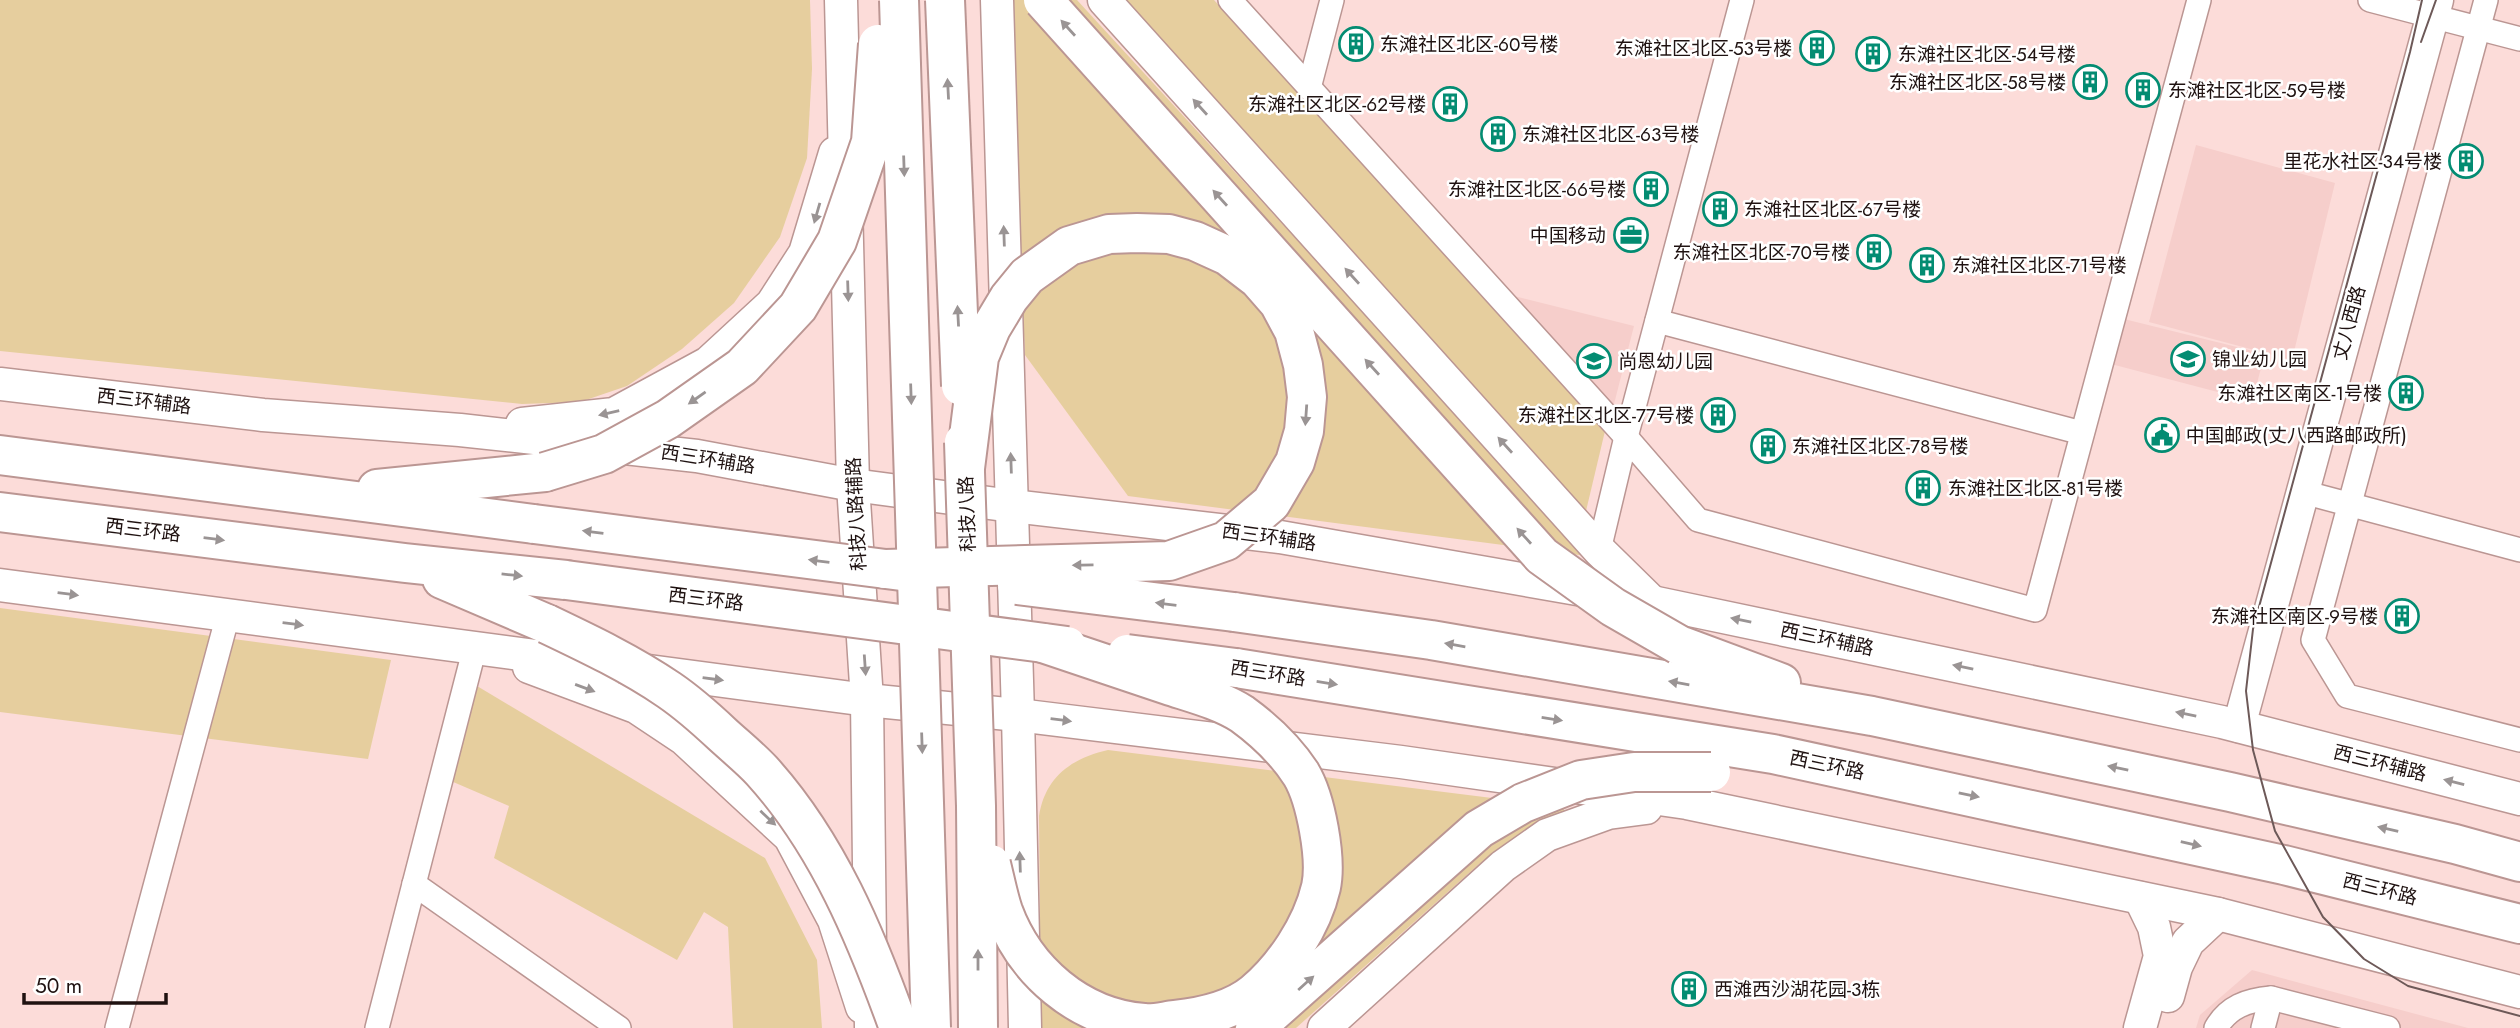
<svg xmlns="http://www.w3.org/2000/svg" width="2520" height="1028" viewBox="0 0 2520 1028" font-family="Jost,'Noto Sans SC',sans-serif">
	<rect width="100%" height="100%" fill="#fcdcd9"/>
	<!-- built -->
	<g fill="#f6cecb">
		<polygon points="2196,145 2335,183 2292,360 2149,322"/>
		<polygon points="1506,294 1634,326 1614,404 1594,397"/>
		<polygon points="2124,319 2265,354 2252,401 2111,364"/>
		<polygon points="2252,970 2468,1028 2196,1028 2200,1015"/>
	</g>
	<!-- green -->
	<g fill="#e6ce9e">
		<polygon points="0,0 810,0 812,69 807,158 780,237 734,303 682,349 627,386 580,402 522,404 0,351"/>
		<polygon points="1009,0 1077,0 1587,556 1128,496 1025,355"/>
		<polygon points="1122,0 1214,0 1605,431 1586,511"/>
		<polygon points="0,608 391,660 368,759 0,712"/>
		<polygon points="467,680 765,858 817,960 822,1028 733,1028 728,927 704,912 677,960 494,858 509,806 444,778"/>
		<path d="M1108,750L1564,807V812L1544,825L1508,842L1478,865L1296,1028H1041L1039,816C1045,777 1072,758 1108,750Z"/>
	</g>
	<g fill="none" stroke-linecap="round" stroke-linejoin="round">
		<!-- street casing -->
		<g stroke="#bb9693" stroke-width="26">
			<g id="street">
				<polyline points="1230,0 1626,437 1698,520 2035,610 2199,0"/>
				<polyline points="2370,0 2520,39"/>
				<polyline points="2486,0 2313,640 2347,696 2520,740"/>
				<polyline points="1309,88 1332,0"/>
				<polyline points="1657,321 2082,433"/>
				<polyline points="2303,492 2520,550"/>
				<polyline points="1599,550 1626,437 1742,0"/>
				<polyline points="414,884 619,1028"/>
				<polyline points="117,1028 228,615"/>
				<polyline points="377,1028 475,647"/>
				<path d="M2216,1028C2228,1007 2247,1000 2271,998L2388,1028"/>
				<polyline points="2263,1028 2271,998"/>
			</g>
		</g>
		<!-- secondary casing -->
		<g stroke="#bb9693" stroke-width="35">
			<g id="secondary">
				<polyline points="841,0 853,485 867,700 871,1028"/>
				<polyline points="997,0 1018,715 1025,1028"/>
				<polyline points="1104,0 1599,550 1652,602"/>
				<polyline points="0,384 263,415 460,430 697,456 853,485 1012,506 1280,537 1652,602 2222,722 2520,799"/>
				<polyline points="522,424 614,414 708,363 772,304 805,253 835,153"/>
				<polyline points="0,585 867,700 1018,715 1401,762 1687,803 2218,914 2520,992"/>
				<polyline points="529,667 636,707 684,739 790,837 834,920 862,1007"/>
				<polyline points="2239,726 2437,0"/>
				<polyline points="2140,898 2154,927 2160,956 2140,1028"/>
				<polyline points="2168,996 2176,967 2188,942 2218,914"/>
				<polyline points="1324,1028 1503,866 1547,835 1608,813 1646,808"/>
			</g>
		</g>
		<!-- highway casing -->
		<g stroke="#bb9693" stroke-width="42">
			<g id="highway">
				<polyline points="0,455 534,524"/>
				<polyline points="377,489 545,472"/>
				<polyline points="0,512 405,563 566,580"/>
				<polyline points="442,579 547,624"/>
				<polyline points="1234,612 1431,640 1872,716 2230,792 2455,844 2520,862"/>
				<polyline points="1679,645 1781,683"/>
				<polyline points="1236,668 1773,754 2284,865 2520,924"/>
			</g>
		</g>
		<!-- street -->
		<use href="#street" stroke="#fff" stroke-width="23"/>
		<!-- secondary -->
		<use href="#secondary" stroke="#fff" stroke-width="32"/>
		<!-- highway -->
		<use href="#highway" stroke="#fff" stroke-width="38"/>
		<!-- tram -->
		<g stroke="#6d5958" stroke-width="2">
			<polyline points="2422,0 2410,52 2253,629 2246,691 2253,750 2275,831 2323,917 2364,959 2408,986 2520,1016"/>
			<polyline points="2421,42 2436,0"/>
		</g>
		<!-- highway-bridge casing -->
		<g stroke="#bb9693" stroke-width="42" stroke-linecap="butt">
			<g id="highway-bridge">
				<polyline points="899,0 931,1028"/>
				<polyline points="945,0 961,386"/>
				<polyline points="1043,0 1542,556 1613,607 1679,645"/>
				<polyline points="964,442 976,806 978,1028"/>
				<polyline points="545,472 604,454 668,419 742,367 798,307 837,241 871,142 878,44"/>
				<polyline points="534,524 909,572"/>
				<polyline points="885,569 1169,561 1226,541 1271,503 1295,462 1304,431 1307,397 1303,365 1294,331 1279,303 1258,279 1228,256 1195,241 1169,234 1137,233 1109,234 1069,246 1027,276 1009,298 991,328 979,357 965,468"/>
				<polyline points="566,580 1067,646"/>
				<polyline points="1017,585 1234,612"/>
				<path d="M547,624C589,644 631,664 669,690C688,703 706,719 722,734C735,746 750,758 762,771C828,844 866,936 899,1028"/>
				<polyline points="1127,654 1236,668"/>
				<path d="M991,864C995,880 998,896 1003,911C1025,971 1079,1018 1144,1023C1154,1024 1165,1021 1175,1020C1202,1017 1232,1011 1254,993C1284,968 1312,926 1321,887C1327,859 1316,799 1301,774C1286,751 1264,730 1242,714C1220,700 1192,693 1168,685C1126,671 1085,657 1043,643"/>
				<polyline points="1255,1028 1479,829 1523,803 1581,780 1634,772 1711,772"/>
			</g>
		</g>
		<!-- highway-bridge -->
		<use href="#highway-bridge" stroke="#fff" stroke-width="38"/>
	</g>
	<!-- one-way arrows -->
	<defs><path id="oneway-solid" d="M-6-.8H1V-3.2L6.5 0L1 3.2V.8H-6Z" transform="scale(1.75)"/></defs>
	<g fill="#9a9494">
		<use href="#oneway-solid" transform="translate(1068 28) rotate(-132)"/>
		<use href="#oneway-solid" transform="translate(948 89) rotate(-93)"/>
		<use href="#oneway-solid" transform="translate(1200 107) rotate(-132)"/>
		<use href="#oneway-solid" transform="translate(904 166) rotate(88)"/>
		<use href="#oneway-solid" transform="translate(1220 198) rotate(-132)"/>
		<use href="#oneway-solid" transform="translate(817 213) rotate(106)"/>
		<use href="#oneway-solid" transform="translate(1004 236) rotate(-92)"/>
		<use href="#oneway-solid" transform="translate(1352 276) rotate(-132)"/>
		<use href="#oneway-solid" transform="translate(848 291) rotate(88)"/>
		<use href="#oneway-solid" transform="translate(958 316) rotate(-93)"/>
		<use href="#oneway-solid" transform="translate(1372 367) rotate(-132)"/>
		<use href="#oneway-solid" transform="translate(911 394) rotate(88)"/>
		<use href="#oneway-solid" transform="translate(697 398) rotate(145)"/>
		<use href="#oneway-solid" transform="translate(609 413) rotate(167)"/>
		<use href="#oneway-solid" transform="translate(1306 415) rotate(94)"/>
		<use href="#oneway-solid" transform="translate(1505 445) rotate(-132)"/>
		<use href="#oneway-solid" transform="translate(1011 463) rotate(-92)"/>
		<use href="#oneway-solid" transform="translate(593 532) rotate(-173)"/>
		<use href="#oneway-solid" transform="translate(1524 536) rotate(-132)"/>
		<use href="#oneway-solid" transform="translate(214 539) rotate(7)"/>
		<use href="#oneway-solid" transform="translate(819 561) rotate(-173)"/>
		<use href="#oneway-solid" transform="translate(1083 565) rotate(179)"/>
		<use href="#oneway-solid" transform="translate(512 575) rotate(6)"/>
		<use href="#oneway-solid" transform="translate(68 594) rotate(7)"/>
		<use href="#oneway-solid" transform="translate(1166 604) rotate(-173)"/>
		<use href="#oneway-solid" transform="translate(1741 620) rotate(-168)"/>
		<use href="#oneway-solid" transform="translate(293 624) rotate(7)"/>
		<use href="#oneway-solid" transform="translate(1455 645) rotate(-170)"/>
		<use href="#oneway-solid" transform="translate(865 665) rotate(86)"/>
		<use href="#oneway-solid" transform="translate(1963 667) rotate(-168)"/>
		<use href="#oneway-solid" transform="translate(713 679) rotate(8)"/>
		<use href="#oneway-solid" transform="translate(1327 683) rotate(9)"/>
		<use href="#oneway-solid" transform="translate(1679 683) rotate(-170)"/>
		<use href="#oneway-solid" transform="translate(585 688) rotate(20)"/>
		<use href="#oneway-solid" transform="translate(2186 714) rotate(-168)"/>
		<use href="#oneway-solid" transform="translate(1552 719) rotate(9)"/>
		<use href="#oneway-solid" transform="translate(1061 720) rotate(7)"/>
		<use href="#oneway-solid" transform="translate(922 743) rotate(88)"/>
		<use href="#oneway-solid" transform="translate(2118 768) rotate(-168)"/>
		<use href="#oneway-solid" transform="translate(2454 782) rotate(-166)"/>
		<use href="#oneway-solid" transform="translate(1969 795) rotate(12)"/>
		<use href="#oneway-solid" transform="translate(768 818) rotate(43)"/>
		<use href="#oneway-solid" transform="translate(2388 829) rotate(-167)"/>
		<use href="#oneway-solid" transform="translate(2191 844) rotate(13)"/>
		<use href="#oneway-solid" transform="translate(1020 862) rotate(-92)"/>
		<use href="#oneway-solid" transform="translate(978 960) rotate(-90)"/>
		<use href="#oneway-solid" transform="translate(1306 983) rotate(-42)"/>
	</g>
	<!-- icons -->
	<defs>
		<g id="building-ring" transform="scale(1.75)"><circle r="9.5" fill="#fff" stroke="#038c72" stroke-width="1.5"/><path d="M-4-6H4V6H1V3H-1V6H-4ZM-2.5-4.3h1.7v1.8h-1.7ZM.8-4.3h1.7v1.8H.8ZM-2.5-1h1.7V.8h-1.7ZM.8-1h1.7V.8H.8Z" fill="#038c72"/></g>
		<g id="office-ring" transform="scale(1.75)"><circle r="9.5" fill="#fff" stroke="#038c72" stroke-width="1.5"/><path d="M-6-3h4V-5.5h4V-3h4V5H-6ZM-1-4.5V-3h2v-1.5ZM-6 0V1H6V0Z" fill="#038c72"/></g>
		<g id="school-ring" transform="scale(1.75)"><circle r="9.5" fill="#fff" stroke="#038c72" stroke-width="1.5"/><path d="M0-5L7-2L0 1L-7-2ZM-4 1L0 2.5L4 1V4Q0 6-4 4Z" fill="#038c72"/></g>
		<g id="civic-ring" transform="scale(1.75)"><circle r="9.5" fill="#fff" stroke="#038c72" stroke-width="1.5"/><path d="M-.6-6.5H3V-4.5H.6V-3L4-1V1h2V6H-6V1h2V-1L-.6-3ZM-1.2 2.5V6h2.4V2.5Z" fill="#038c72"/></g>
	</defs>
	<g fill-rule="evenodd">
		<use href="#building-ring" x="1356" y="44"/>
		<use href="#building-ring" x="1817" y="48"/>
		<use href="#building-ring" x="1873" y="54"/>
		<use href="#building-ring" x="2090" y="82"/>
		<use href="#building-ring" x="2143" y="90"/>
		<use href="#building-ring" x="1450" y="104"/>
		<use href="#building-ring" x="1498" y="134"/>
		<use href="#building-ring" x="2466" y="161"/>
		<use href="#building-ring" x="1651" y="189"/>
		<use href="#building-ring" x="1720" y="209"/>
		<use href="#office-ring" x="1631" y="235"/>
		<use href="#building-ring" x="1874" y="252"/>
		<use href="#building-ring" x="1927" y="265"/>
		<use href="#school-ring" x="2188" y="359"/>
		<use href="#school-ring" x="1594" y="361"/>
		<use href="#building-ring" x="2406" y="393"/>
		<use href="#building-ring" x="1718" y="415"/>
		<use href="#civic-ring" x="2162" y="435"/>
		<use href="#building-ring" x="1768" y="446"/>
		<use href="#building-ring" x="1923" y="488"/>
		<use href="#building-ring" x="2402" y="616"/>
		<use href="#building-ring" x="1689" y="989"/>
	</g>
	<g text-anchor="middle" dominant-baseline="central" stroke-width="5" stroke-linejoin="round" paint-order="stroke">
		<!-- poi labels -->
		<g font-size="19" fill="#1f1211" stroke="#fff" text-anchor="start">
			<text x="1380" y="44">东滩社区北区-60号楼</text>
			<text x="1792" y="48" text-anchor="end">东滩社区北区-53号楼</text>
			<text x="1898" y="54">东滩社区北区-54号楼</text>
			<text x="2066" y="82" text-anchor="end">东滩社区北区-58号楼</text>
			<text x="2168" y="90">东滩社区北区-59号楼</text>
			<text x="1426" y="104" text-anchor="end">东滩社区北区-62号楼</text>
			<text x="1522" y="134">东滩社区北区-63号楼</text>
			<text x="2442" y="161" text-anchor="end">里花水社区-34号楼</text>
			<text x="1626" y="189" text-anchor="end">东滩社区北区-66号楼</text>
			<text x="1744" y="209">东滩社区北区-67号楼</text>
			<text x="1606" y="235" text-anchor="end">中国移动</text>
			<text x="1850" y="252" text-anchor="end">东滩社区北区-70号楼</text>
			<text x="1952" y="265">东滩社区北区-71号楼</text>
			<text x="2212" y="359">锦业幼儿园</text>
			<text x="1618" y="361">尚恩幼儿园</text>
			<text x="2382" y="393" text-anchor="end">东滩社区南区-1号楼</text>
			<text x="1694" y="415" text-anchor="end">东滩社区北区-77号楼</text>
			<text x="2186" y="435">中国邮政(丈八西路邮政所)</text>
			<text x="1792" y="446">东滩社区北区-78号楼</text>
			<text x="1948" y="488">东滩社区北区-81号楼</text>
			<text x="2378" y="616" text-anchor="end">东滩社区南区-9号楼</text>
			<text x="1714" y="989">西滩西沙湖花园-3栋</text>
		</g>
		<!-- street labels -->
		<g font-size="19" fill="#1f1211" stroke="#fff">
			<text transform="translate(2349 323) rotate(-75)">丈八西路</text>
			<text transform="translate(144 401) rotate(7)">西三环辅路</text>
			<text transform="translate(708 459) rotate(9)">西三环辅路</text>
			<text transform="translate(856 514) rotate(-93)">科技八路辅路</text>
			<text transform="translate(967 514) rotate(-92)">科技八路</text>
			<text transform="translate(143 530) rotate(7)">西三环路</text>
			<text transform="translate(1269 537) rotate(8)">西三环辅路</text>
			<text transform="translate(706 599) rotate(7)">西三环路</text>
			<text transform="translate(1827 639) rotate(12)">西三环辅路</text>
			<text transform="translate(1268 673) rotate(9)">西三环路</text>
			<text transform="translate(2380 763) rotate(14)">西三环辅路</text>
			<text transform="translate(1827 765) rotate(12)">西三环路</text>
			<text transform="translate(2380 889) rotate(14)">西三环路</text>
		</g>
	</g>
	<!-- scale -->
	<path d="M24 993v10h142v-10" fill="none" stroke="#1f1211" stroke-width="3.5"/>
	<text x="35" y="993" font-size="21" fill="#1f1211" stroke="#ffffff" stroke-width="5" paint-order="stroke">50 m</text>
</svg>
